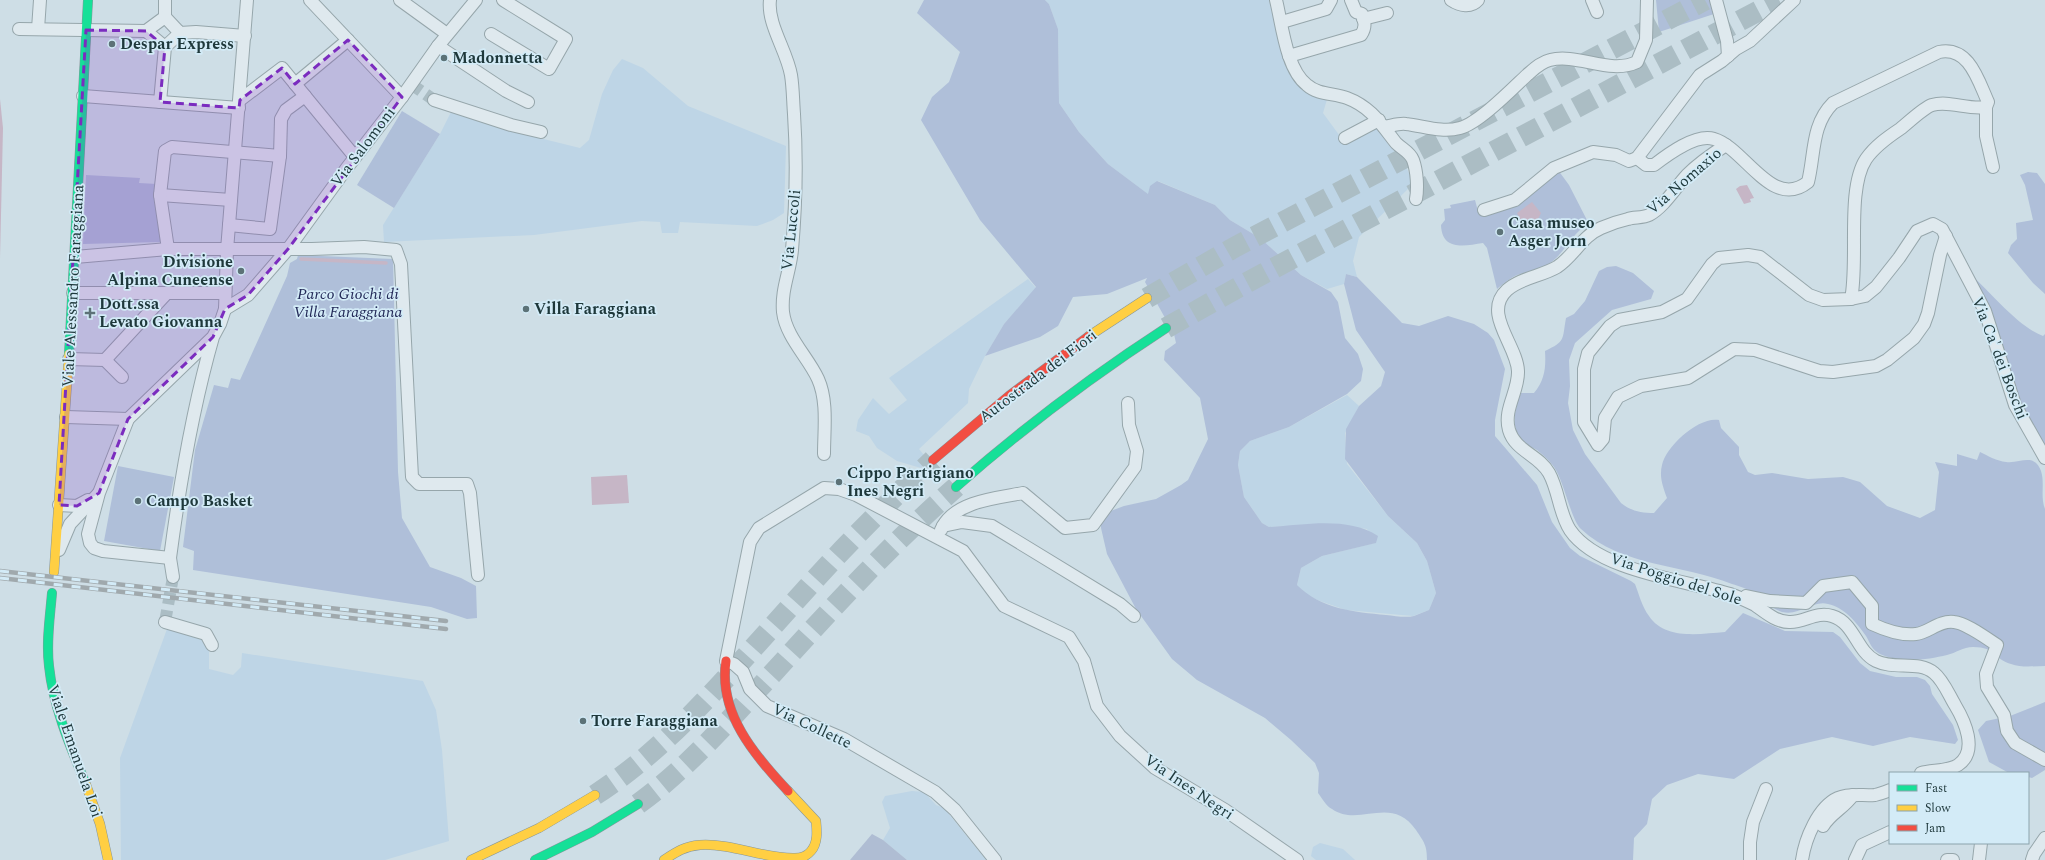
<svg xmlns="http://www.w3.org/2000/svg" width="2045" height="860" viewBox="0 0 2045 860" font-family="Spectral,serif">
	<rect width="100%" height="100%" fill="#cedee6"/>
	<!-- farmland -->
	<g fill="#bed5e6">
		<polygon points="1045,0 1269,0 1276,30 1296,72 1328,96 1323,113 1345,143 1378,127 1388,144 1403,161 1410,175 1410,187 1359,237 1353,261 1357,277 1346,274 1344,284 1327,289 1301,275 1260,238 1230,220 1215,205 1158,181 1149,195 1108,164 1079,132 1059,103 1058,29 1049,4"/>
		<polygon points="622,59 643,68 688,106 786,146 784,213 773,220 757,226 680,222 678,233 662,233 660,222 642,221 534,235 384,242 383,225 440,134 451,112 499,128 580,148 589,140 602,94 613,70"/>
		<polygon points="1028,279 1036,288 1004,324 985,356 969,389 968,403 919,449 928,460 921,468 897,461 877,448 869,436 856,431 858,420 873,398 889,414 907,400 889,378"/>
		<polygon points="1347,395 1359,406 1345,433 1347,464 1388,516 1417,543 1427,561 1436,593 1429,610 1413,616 1346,610 1317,600 1305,594 1297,585 1301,568 1322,556 1375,543 1367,529 1335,524 1269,527 1262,523 1244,497 1238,465 1240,451 1250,441 1289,427"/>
		<polygon points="167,629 187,632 190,636 202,639 209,651 209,669 233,675 241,667 242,653 423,681 436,710 442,750 449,841 385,860 121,860 120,758"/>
		<polygon points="912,791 924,792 936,805 944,808 986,860 907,860 883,840 890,828 882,802 885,796"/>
		<polygon points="1320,843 1343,849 1355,860 1316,860 1311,856 1313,847"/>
	</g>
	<!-- green -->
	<g fill="#afbfd9">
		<path d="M924,0H1045L1049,4L1058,29L1059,103L1079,132L1108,164L1148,194L1150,186L1157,181L1215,205L1230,220L1260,238L1301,275L1331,292L1338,302L1345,338L1358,354L1363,369L1361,381L1347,394L1289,427L1250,441L1240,451L1238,465L1244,497L1262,523L1269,527C1304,525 1348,516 1378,536L1376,543L1322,556L1301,568L1297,585C1321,609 1354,612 1386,615C1395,616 1406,618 1414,616C1419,614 1424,612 1429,610L1436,593L1427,561L1417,543L1388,516L1345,459L1346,429L1359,406L1381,386L1385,372L1356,330L1344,284L1346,274L1357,277L1402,323L1419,326L1448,316L1474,324L1488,333L1494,340L1505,369L1495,420V436L1537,485L1552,522L1570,548L1580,556L1631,581L1635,584C1639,594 1642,607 1649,616C1665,640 1699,634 1725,632L1743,613L1785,631L1833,632L1840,637L1860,663L1870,671L1896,677H1917L1925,680L1930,686L1932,694L1953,725L1958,740L1955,744L1910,737L1873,746L1832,737L1780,749L1734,779L1698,774L1667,785L1652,799L1647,824L1634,838L1633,860H1427C1427,845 1424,842 1416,830C1391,794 1359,828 1332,809C1326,806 1322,798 1318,793L1319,773L1315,763L1291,740L1265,718L1197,680L1172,659L1136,609L1107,554L1101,528V524L1108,512L1124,506L1156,499L1181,485L1188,480L1208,439L1200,398L1164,360L1165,351L1176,343L1174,334L1145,282L1147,278L1107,294L1073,297L1058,326L1040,337L985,356L1004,324L1036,287L980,220L921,120L932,97L949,82L960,52L917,13Z"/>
		<polygon points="1656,0 1714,0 1714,14 1659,32"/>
		<polygon points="402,111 440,134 394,208 357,185"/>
		<path d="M1558,170L1569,185L1589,224C1571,233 1566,252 1550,263C1540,270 1528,271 1517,275C1510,278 1503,284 1497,289L1487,248L1483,243C1464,246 1442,251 1441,225L1445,220L1444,209L1451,208L1450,205L1475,200L1479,215L1500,210Z"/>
		<polygon points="2028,172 2037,173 2045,184 2045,294 2033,283 2008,253 2011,245 2017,239 2016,223 2033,220 2025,185 2020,175"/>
		<polygon points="86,175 140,178 139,183 157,184 161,242 83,244"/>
		<polygon points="298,255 393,259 398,472 402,518 430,567 461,578 476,586 477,618 467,619 431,607 193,570 194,551 183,547 195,450 214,385 228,388 231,378 240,380 287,276 290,263 297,259"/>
		<path d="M1616,266L1633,273L1654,291L1651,299L1612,310L1575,343L1569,360L1570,386L1568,403L1573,430L1585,454L1621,503C1631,511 1641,513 1654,513L1667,498C1663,487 1659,477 1662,465C1666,446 1699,416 1719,420L1721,428L1739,447V455L1748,472L1755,475L1772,473L1808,479L1843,477L1860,482L1887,506L1920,518L1935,510L1939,472L1935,462L1957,466V454L1977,460L1980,452C1988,456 1997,461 2006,462C2020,464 2034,452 2041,471C2045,483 2040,497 2045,509V666C2034,666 2022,668 2011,664C1993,659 1997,647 1973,647C1963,647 1956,653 1947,655C1927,660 1900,663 1880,654C1872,650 1870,643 1866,636C1857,623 1844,607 1828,604C1812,600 1801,616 1782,612C1770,608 1764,600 1754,593C1748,589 1739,586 1732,584C1682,564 1622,567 1581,529C1571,520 1564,481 1554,467C1550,461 1542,454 1537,450C1532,447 1527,446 1522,441C1510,428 1515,407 1521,393H1534C1545,380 1546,367 1545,351C1566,341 1562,340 1566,318L1574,314L1585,301L1599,271L1607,267Z"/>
		<path d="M1970,274C1992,293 2017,326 2043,336L2045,334V447L2029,424L2013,388L1992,311Z"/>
		<polygon points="118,466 174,477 160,551 104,541"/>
		<polygon points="2045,702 2045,770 2032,778 2028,777 2028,773 2009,773 1989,762 1978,730 1986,721 2010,716"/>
	</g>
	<!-- cemetery -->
	<polygon fill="#afbdd3" points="872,834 883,840 907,860 850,860"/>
	<!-- water -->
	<g fill="#c6b6c6">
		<polygon points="0,99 3,128 0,259"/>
		<polygon points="1747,185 1754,198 1750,199 1751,202 1744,204 1736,189 1740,186"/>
		<path d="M1532,202L1541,213C1538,221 1532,226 1523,225L1517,213Z"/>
		<polygon points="627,475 629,503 592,505 591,477"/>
	</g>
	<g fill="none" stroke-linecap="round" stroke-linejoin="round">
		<!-- stream -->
		<polyline stroke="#c6b6c6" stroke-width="3.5" points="301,259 386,263"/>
		<!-- street-tunnel -->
		<g stroke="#abbdc4" stroke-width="12" stroke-dasharray="12 6" stroke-linecap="butt">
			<polyline points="411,84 434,100"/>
			<polyline points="165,622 173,577"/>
		</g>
		<!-- highway-tunnel -->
		<g stroke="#abbdc4" stroke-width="21" stroke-dasharray="21 10" stroke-linecap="butt">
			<polyline points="1147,298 1235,247 1705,0"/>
			<polyline points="1166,328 1246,283 1779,0"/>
			<path d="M595,795C672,745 729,674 791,606C836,555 883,507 933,460"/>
			<path d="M638,804C689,767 730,719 773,673C832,608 890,545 956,487"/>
		</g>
		<!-- street casing -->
		<g stroke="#96a6ab" stroke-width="14">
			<g id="street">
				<polyline points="310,0 402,97"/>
				<polyline points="400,0 447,34"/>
				<path d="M770,0C767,24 787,51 791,75C793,87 793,101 794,114C797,159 796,204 792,250C790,272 781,289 783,312C786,337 808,357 818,379C828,401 824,430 824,454"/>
				<path d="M1276,0C1282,24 1286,69 1307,85C1318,95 1334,93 1347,98C1371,107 1381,124 1396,143C1402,149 1410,152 1413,160C1417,171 1418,188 1416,199"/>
				<path d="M1451,0C1460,6 1471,8 1478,0"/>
				<polyline points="1592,0 1597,12"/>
				<polyline points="1716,0 1727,41 1728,56"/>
				<path d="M1794,0L1750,41L1736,49L1722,61L1700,75L1637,158L1646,165H1654C1667,155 1696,133 1714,139C1745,148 1772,211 1808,182C1815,154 1811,125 1833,103L1939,52C1969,46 1978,80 1988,102L1986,107C1968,110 1949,100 1932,105C1923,108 1908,123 1900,129C1888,137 1875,146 1866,159C1846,189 1859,262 1851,299L1823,300L1809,295L1760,257L1748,255L1719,258L1712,264L1687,299L1662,312L1619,320L1610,326L1588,353L1584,369V422L1598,445L1603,439L1605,418L1618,397L1641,386L1688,378L1734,349L1755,350L1819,371L1833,372L1876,366L1887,360L1914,338L1924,324L1928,313L1940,255L1946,236"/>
				<polyline points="165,17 165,0"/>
				<polyline points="1363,19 1387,13"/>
				<polyline points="1282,22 1326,9 1331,0"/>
				<polyline points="19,29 146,31"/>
				<polyline points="38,29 40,0"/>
				<polyline points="180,33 165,17 146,31 165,47 180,33 196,32 245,36"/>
				<polyline points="491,34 549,69 566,39 503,0"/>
				<polyline points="438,46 506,91 528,102"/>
				<path d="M1289,56L1361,35C1366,27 1365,23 1362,14L1356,12L1351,0"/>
				<polyline points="295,84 348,40"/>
				<polyline points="83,96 239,108"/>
				<polyline points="240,100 282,68 355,157"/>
				<polyline points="434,100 511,125 541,132"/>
				<polyline points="160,102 165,47"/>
				<polyline points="1986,107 1986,136 1993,167"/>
				<path d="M1384,127C1391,126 1399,123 1406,124C1424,126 1442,133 1460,128C1479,123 1512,89 1527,75C1534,69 1541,62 1550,60C1578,53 1610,75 1637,62L1646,40L1647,0"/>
				<polyline points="1345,138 1379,120"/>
				<path d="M1726,145C1712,154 1699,163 1687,175C1675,188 1664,207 1649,215C1643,218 1634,217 1628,219C1619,221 1610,224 1601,228C1582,236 1574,256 1557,267C1542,276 1520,278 1507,290C1482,313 1517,345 1518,371C1519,391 1503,409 1509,430C1515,451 1539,455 1549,473C1559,491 1559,513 1570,530C1598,571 1684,580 1730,594C1739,597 1747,601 1755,605C1765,612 1776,622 1789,622C1804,623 1816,611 1832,616C1855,623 1856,651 1876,661C1894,670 1919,660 1934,673C1943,680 1949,695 1955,705C1964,720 1979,751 1958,765C1949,771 1932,770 1921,773"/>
				<polyline points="160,195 231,200"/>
				<polyline points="1484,210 1515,200 1554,168 1593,152 1616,155 1629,161 1637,158"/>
				<polyline points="229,225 270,229 280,156"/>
				<polyline points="168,249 160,195 165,151 172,147 280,156 281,119 286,110 305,96"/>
				<polyline points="75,257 168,249 312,249 364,247 396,250 401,264 412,477 419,484 467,484 470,493 478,575"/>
				<polyline points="73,293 225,293"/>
				<polyline points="1851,299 1865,296 1876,287 1899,258 1917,231 1933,224 1942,229 1985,311 2015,405 2045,458"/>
				<polyline points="225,309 248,295 288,249 346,169 402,97 438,46 476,0"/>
				<path d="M213,337C192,410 180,482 170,558L103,551L94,548L90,543L88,534L99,493L128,419L213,337L220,324L225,309L227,250L247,0"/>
				<polyline points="69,359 105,360 122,377"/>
				<polyline points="105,360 167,293"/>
				<polyline points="66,417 128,419"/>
				<polyline points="59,505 77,506 88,500"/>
				<path d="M943,526C957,501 997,498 1023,493L1065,528L1093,525L1135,467L1137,451L1129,425L1128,403"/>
				<polyline points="941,530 943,526 962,522 992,526 1120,604 1134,616"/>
				<polyline points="59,550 70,524 98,494"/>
				<polyline points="170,558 173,577"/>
				<path d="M1746,596L1770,601L1806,603L1823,586L1852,582L1872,606V624C1885,630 1901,636 1916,634C1928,633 1939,620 1954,622C1966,623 1986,638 1997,645L1986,674L1987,687L2004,715L2007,731L2015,743L2045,760"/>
				<polyline points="165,622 206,634 212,645"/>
				<path d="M1823,826C1831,813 1844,808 1853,795"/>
				<polyline points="995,860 955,810 935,792 844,739 767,706 750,689 743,672 734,664 726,661 750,542 759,528 824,488 839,489 856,495 963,551 1004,606 1069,637 1084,661 1097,706 1120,736 1155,768 1225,810 1297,860"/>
				<polyline points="1750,860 1750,842 1753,822 1766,789"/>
				<path d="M1802,860C1805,839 1818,807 1838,798C1850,793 1863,796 1875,795C1880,794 1885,792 1890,790"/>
				<polyline points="1855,860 1862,845 1890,832"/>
				<polyline points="1947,860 1953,860"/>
				<polyline points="1979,860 1981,843"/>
				<polyline points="2032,860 2034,854 2045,838"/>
			</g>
		</g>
		<!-- fast casing -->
		<g stroke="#86969b" stroke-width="10">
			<g id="fast">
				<polyline points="69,354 88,0"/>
				<path d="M956,487C1022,429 1092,376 1166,328"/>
				<path d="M52,593C50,617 46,642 49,666C53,706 70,746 85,782"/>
				<polyline points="535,860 592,832 638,804"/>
			</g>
		</g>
		<!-- slow casing -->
		<g stroke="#86969b" stroke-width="10">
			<g id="slow">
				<polyline points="1089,336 1147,298"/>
				<polyline points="54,572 69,354"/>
				<polyline points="85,782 100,824 108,860"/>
				<polyline points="471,860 539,828 595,795"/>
				<path d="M664,860C676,852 685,846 700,845C732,843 765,859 795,858C801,858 807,856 811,851C818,843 817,831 816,821L788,791"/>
			</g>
		</g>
		<!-- jam casing -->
		<g stroke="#86969b" stroke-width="10">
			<g id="jam">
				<polyline points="933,460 1010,395 1089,336"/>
				<path d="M726,661C718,713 755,756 788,791"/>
			</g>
		</g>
		<!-- street -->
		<use href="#street" stroke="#dfe9ee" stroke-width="12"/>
		<!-- fast -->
		<use href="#fast" stroke="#16e098" stroke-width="9"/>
		<!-- slow -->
		<use href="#slow" stroke="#ffcf43" stroke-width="9"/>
		<!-- jam -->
		<use href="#jam" stroke="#f24e42" stroke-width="9"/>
		<!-- rail casing -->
		<g stroke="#a0a9ad" stroke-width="4.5">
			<g id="rail">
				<polyline points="0,571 446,621"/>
				<polyline points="0,578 446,629"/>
			</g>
		</g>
		<!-- rail -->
		<use href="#rail" stroke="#d3ebf7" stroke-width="3" stroke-dasharray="9" stroke-linecap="butt"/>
	</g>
	<!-- marked area -->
	<path fill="#7b2cbf" fill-opacity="0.2" stroke="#7b2cbf" stroke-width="3" stroke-dasharray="8 5" stroke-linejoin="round" d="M86,30L146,31L165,47L160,102L239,108L240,100L282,68L295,84L348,40L402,97L288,249L248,295L225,309L213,337L128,419L99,493L77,506L59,505Z"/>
	<!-- markers -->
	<g fill="#5c7277" stroke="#d3ebf7" stroke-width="1.5">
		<circle cx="112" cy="44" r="4"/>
		<circle cx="444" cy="58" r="4"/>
		<circle cx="1500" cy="232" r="4"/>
		<circle cx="241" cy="271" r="4"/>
		<circle cx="526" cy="309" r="4"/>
		<path d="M88 307h4v4h4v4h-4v4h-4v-4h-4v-4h4z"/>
		<circle cx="839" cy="482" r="4"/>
		<circle cx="138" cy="501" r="4"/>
		<circle cx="583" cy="721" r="4"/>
	</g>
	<g text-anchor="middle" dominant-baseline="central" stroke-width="3.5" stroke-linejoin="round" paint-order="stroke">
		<!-- poi labels -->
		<g font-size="16" font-weight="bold" fill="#1e383b" stroke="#d3ebf7" text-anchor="start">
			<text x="120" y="44">Despar Express</text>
			<text x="452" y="58">Madonnetta</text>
			<text x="1508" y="223">Casa museo<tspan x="1508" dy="18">Asger Jorn</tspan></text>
			<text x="233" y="262" text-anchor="end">Divisione<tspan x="233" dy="18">Alpina Cuneense</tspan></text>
			<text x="99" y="304">Dott.ssa<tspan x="99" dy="18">Levato Giovanna</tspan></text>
			<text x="534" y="309">Villa Faraggiana</text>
			<text x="847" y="473">Cippo Partigiano<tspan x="847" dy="18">Ines Negri</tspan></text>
			<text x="146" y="501">Campo Basket</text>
			<text x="591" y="721">Torre Faraggiana</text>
		</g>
		<!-- street labels -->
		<g font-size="16" fill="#1e383b" stroke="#d3ebf7">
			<text transform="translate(363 147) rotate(-53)">Via Salomoni</text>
			<text transform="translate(1684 181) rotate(-41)">Via Nomaxio</text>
			<text transform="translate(791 230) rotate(-84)">Via Luccoli</text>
			<text transform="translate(73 286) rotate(-87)">Viale Alessandro Faraggiana</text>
			<text transform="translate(2000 358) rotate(69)">Via Ca' dei Boschi</text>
			<text transform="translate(1038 376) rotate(-37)">Autostrada dei Fiori</text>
			<text transform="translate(1676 579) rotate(18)">Via Poggio del Sole</text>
			<text transform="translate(812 726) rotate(25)">Via Collette</text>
			<text transform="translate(75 751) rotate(71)">Viale Emanuela Loi</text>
			<text transform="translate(1189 787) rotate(34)">Via Ines Negri</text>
		</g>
		<!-- park labels -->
		<g font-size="16" font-style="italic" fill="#232a58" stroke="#d3ebf7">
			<text x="348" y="294">Parco Giochi di<tspan x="348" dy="18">Villa Faraggiana</tspan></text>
		</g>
	</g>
	<!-- legend -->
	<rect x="1889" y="772" width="140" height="72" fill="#d3ebf7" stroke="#8ba3ac"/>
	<rect x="1897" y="785" width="20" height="6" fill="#16e098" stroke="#8ba3ac"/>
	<text x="1925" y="792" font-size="12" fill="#1e383b">Fast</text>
	<rect x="1897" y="805" width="20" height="6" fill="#ffcf43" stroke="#8ba3ac"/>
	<text x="1925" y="812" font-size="12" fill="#1e383b">Slow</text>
	<rect x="1897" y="825" width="20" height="6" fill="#f24e42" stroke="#8ba3ac"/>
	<text x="1925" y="832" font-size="12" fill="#1e383b">Jam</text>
</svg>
